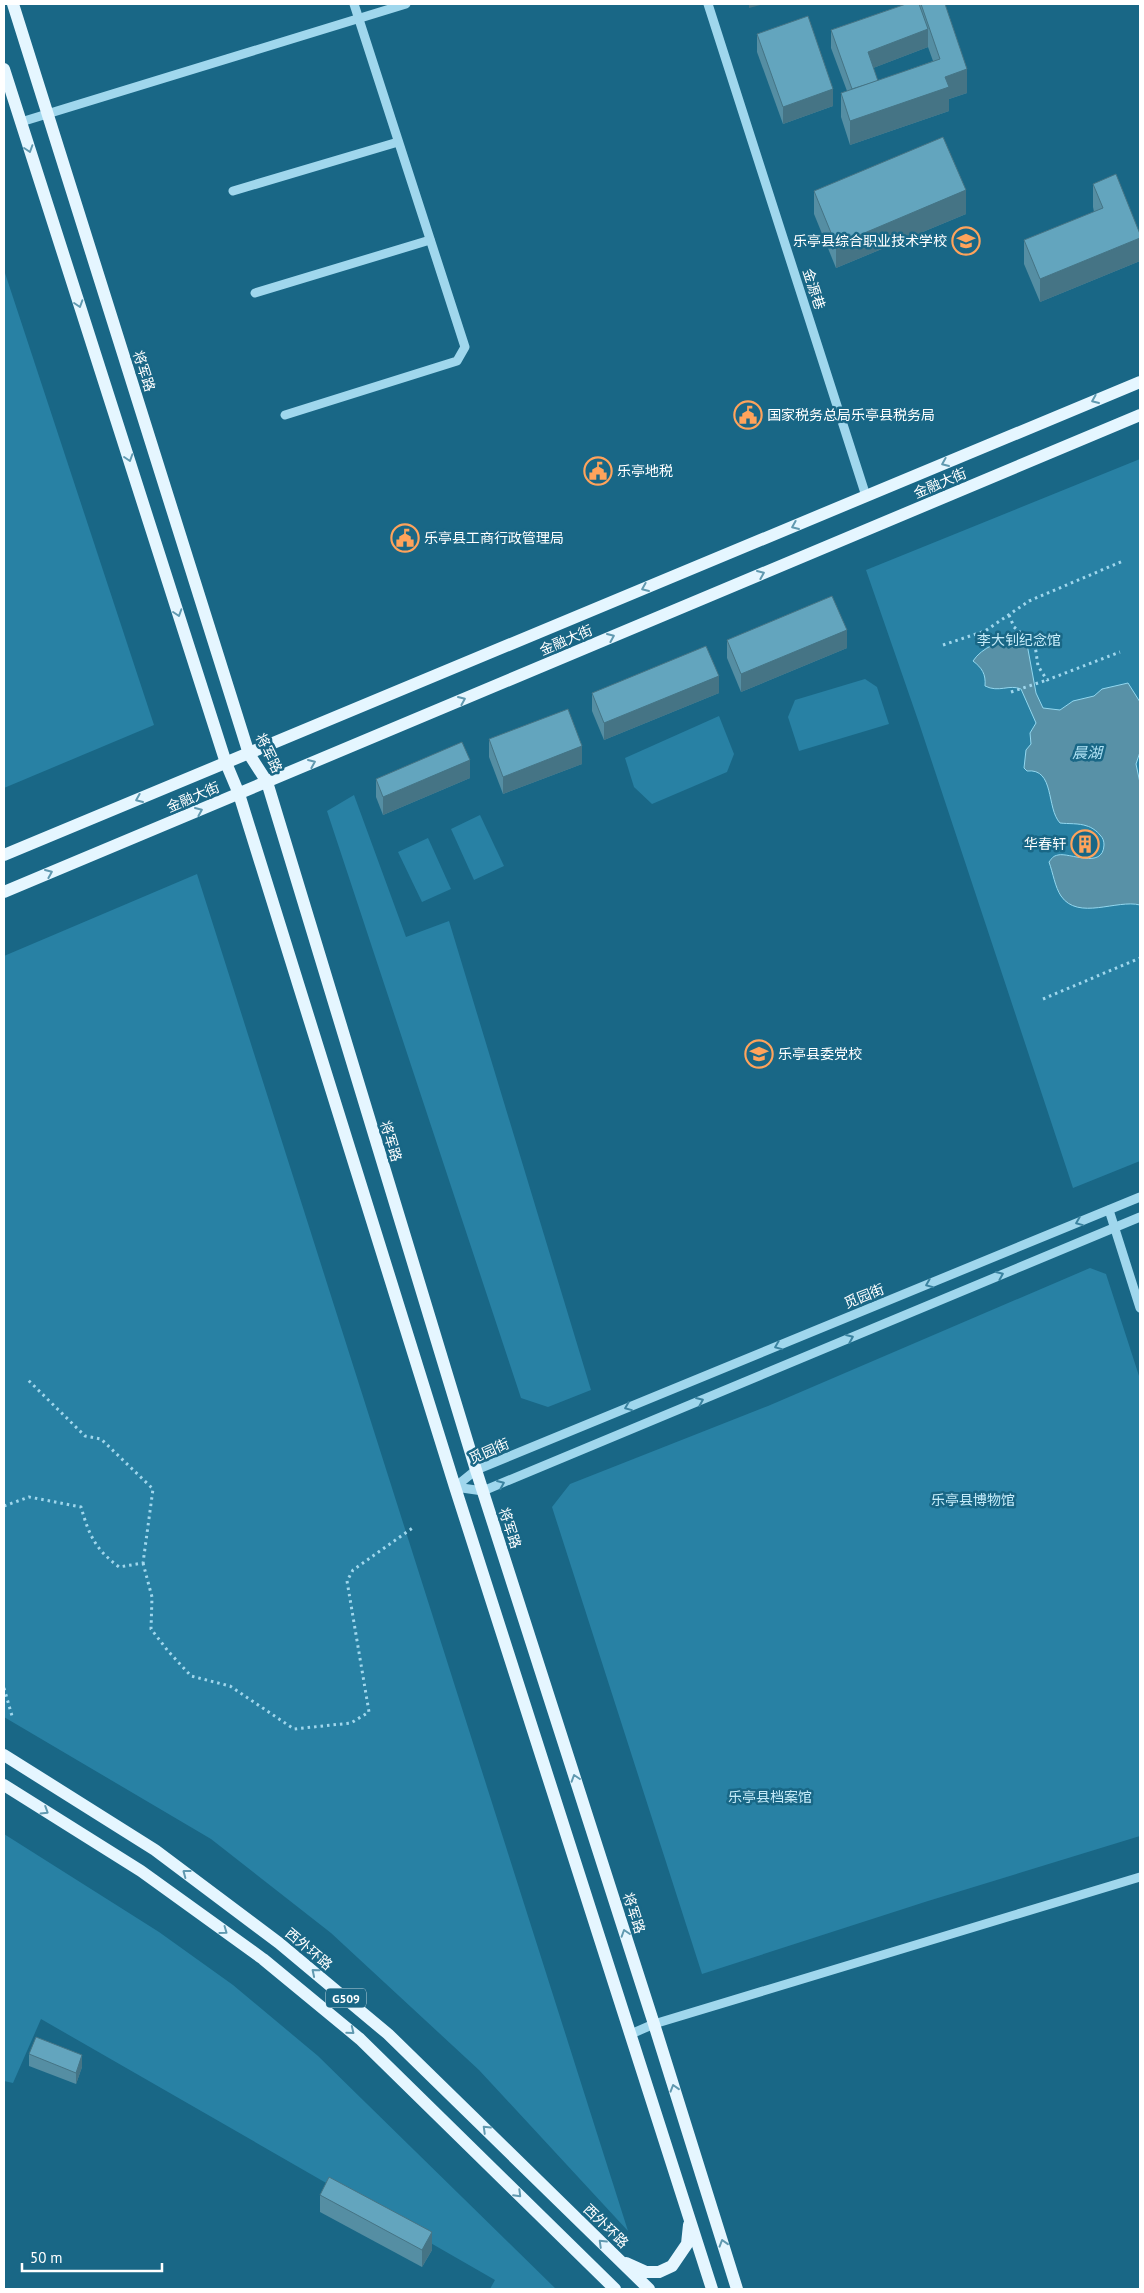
<svg xmlns="http://www.w3.org/2000/svg" width="1144" height="2293" viewBox="0 0 1144 2293" font-family="'PT Sans','Noto Sans SC',sans-serif">
	<rect width="100%" height="100%" fill="#196786"/>
	<!-- green -->
	<g fill="#2881a4">
		<polygon points="4,270 154,725 4,788"/>
		<polygon points="1140,459 1140,1161 1073,1188 919,723 866,570"/>
		<polygon points="865,679 877,687 889,724 799,751 788,717 795,700"/>
		<polygon points="719,716 734,754 727,772 652,804 634,787 625,758"/>
		<polygon points="354,795 406,937 449,921 591,1390 548,1407 521,1398 327,811"/>
		<polygon points="480,815 504,866 474,880 451,829"/>
		<polygon points="428,838 451,889 422,902 398,852"/>
		<polygon points="197,874 628,2231 479,2070 331,1933 211,1839 4,1717 4,956"/>
		<polygon points="1090,1268 1106,1274 1140,1379 1140,1836 928,1901 702,1974 552,1507 570,1484 768,1406"/>
		<polygon points="4,1834 159,1932 233,1985 318,2056 556,2289 490,2289 495,2280 41,2019 13,2083 4,2081"/>
	</g>
	<!-- water -->
	<path fill="#5891a7" stroke="#92d7ef" d="M1017,636L1027,644L1036,693L1043,708L1060,710L1073,701L1094,696L1102,689L1128,683L1140,702V752L1136,764L1140,783V905C1117,899 1078,921 1061,896C1055,887 1053,873 1049,862C1052,858 1053,856 1058,855C1069,852 1103,870 1104,845C1104,841 1103,838 1100,835C1097,831 1091,827 1087,826C1079,823 1068,824 1060,823C1046,808 1055,768 1027,771L1024,768L1026,750L1031,744L1030,733L1036,723L1021,689C1009,684 999,693 985,686C986,674 982,668 973,661C982,647 1001,641 1017,636Z"/>
	<g fill="none" stroke-linecap="round" stroke-linejoin="round">
		<!-- path -->
		<g stroke="#a0d7ed" stroke-width="3" stroke-dasharray="2.5 4" stroke-linecap="butt">
			<polyline points="1009,615 1014,627 1035,645 1038,666 1047,680 1120,652"/>
			<polyline points="943,645 985,631 1029,601 1123,561"/>
			<polyline points="1011,692 1047,680"/>
			<polyline points="1043,999 1140,958"/>
			<path d="M4,1506L29,1497L81,1507C89,1535 95,1549 119,1567L143,1563L153,1489L101,1439L85,1436L26,1378"/>
			<polyline points="143,1563 152,1597 151,1629 168,1651 191,1676 230,1686 294,1729 351,1723 369,1712 347,1581 353,1570 414,1527"/>
			<polyline points="4,1688 12,1716"/>
		</g>
		<!-- minor -->
		<g stroke="#a0d7ed" stroke-width="9">
			<polyline points="708,4 866,496"/>
			<polyline points="21,122 406,4"/>
			<polyline points="233,191 398,142"/>
			<polyline points="255,293 430,240"/>
			<polyline points="285,415 457,361 465,347 354,4"/>
			<polyline points="1109,1210 1140,1308"/>
			<polyline points="455,1487 476,1470 1140,1197"/>
			<polyline points="455,1487 483,1491 1140,1217"/>
			<polyline points="631,2034 654,2024 1140,1877"/>
		</g>
		<!-- major -->
		<g stroke="#e5f6ff" stroke-width="12">
			<polyline points="13,4 249,754 267,782 476,1470 654,2024 737,2289"/>
			<polyline points="4,69 226,763 239,794 455,1487 712,2289"/>
			<polyline points="4,855 1140,382"/>
			<polyline points="4,892 1140,415"/>
			<polyline points="4,1755 155,1850 279,1943 388,2034 649,2289"/>
			<polyline points="4,1785 141,1871 263,1959 360,2039 615,2289"/>
			<polyline points="626,2263 646,2272 659,2272 672,2266 687,2244 689,2225"/>
		</g>
	</g>
	<!-- wall -->
	<g fill="#558ea3" fill-rule="evenodd">
		<path d="M906,4H945L967,93L949,99V111L850,145L841,117V93L847,91L831,48V30ZM928,47L933,61L878,81L873,68Z"/>
		<polygon points="757,34 833,106 783,124 757,52"/>
		<polygon points="1139,61 1140,61 1140,89 1139,85"/>
		<polygon points="1093,184 1140,234 1140,261 1040,302 1024,264 1024,240 1094,212 1093,207"/>
		<polygon points="814,191 966,214 836,268 814,214"/>
		<polygon points="727,640 847,648 741,692 727,658"/>
		<polygon points="592,693 719,693 604,740 592,711"/>
		<polygon points="489,739 582,764 503,794 489,757"/>
		<polygon points="470,778 383,815 376,797 376,779"/>
		<rect x="1079" y="832" width="12" height="18"/>
		<polygon points="29,2054 82,2067 76,2084 29,2066"/>
		<polygon points="320,2195 432,2250 422,2267 320,2212"/>
	</g>
	<!-- shaded-wall -->
	<g fill="#457485">
		<polygon points="749,4 764,4 749,8"/>
		<polygon points="928,29 928,47 868,70 868,52"/>
		<polygon points="967,69 967,93 949,99 949,111 850,145 850,121 945,77"/>
		<polygon points="833,89 833,106 783,124 783,107"/>
		<polygon points="966,190 966,214 836,268 836,245"/>
		<polygon points="1140,238 1140,261 1040,302 1040,279"/>
		<polygon points="847,630 847,648 741,692 741,674"/>
		<polygon points="719,676 719,693 604,740 604,723"/>
		<polygon points="582,746 582,764 503,794 503,777"/>
		<polygon points="470,760 470,778 383,815 383,797"/>
		<polygon points="82,2055 82,2067 76,2084 76,2073"/>
		<polygon points="432,2232 432,2250 422,2267 422,2250"/>
	</g>
	<!-- building -->
	<g fill="#63a5be" stroke="#457485">
		<polygon points="906,4 919,4 928,29 868,52 878,81 852,89 831,30"/>
		<polygon points="921,4 945,4 967,69 945,77 949,87 850,121 841,93 940,59"/>
		<polygon points="808,16 833,89 783,107 757,34"/>
		<polygon points="943,137 966,190 836,245 814,191"/>
		<polygon points="1116,174 1140,234 1140,238 1040,279 1024,240 1103,208 1093,184"/>
		<polygon points="832,596 847,630 741,674 727,640"/>
		<polygon points="706,646 719,676 604,723 592,693"/>
		<polygon points="568,709 582,746 503,777 489,739"/>
		<polygon points="462,742 470,760 383,797 376,779"/>
		<rect x="1079" y="832" width="12" height="12"/>
		<polygon points="36,2037 82,2055 76,2073 29,2054"/>
		<polygon points="329,2177 432,2232 422,2250 320,2195"/>
	</g>
	<!-- one-way arrows -->
	<defs><path id="oneway-chevron" d="M-2-3.5L2.5 0L-2 3.5" fill="none" stroke-width="1.6" stroke-linecap="round" stroke-linejoin="round" transform="scale(1.25)"/></defs>
	<g stroke="#6099b0">
		<use href="#oneway-chevron" transform="translate(29 149) rotate(72)"/>
		<use href="#oneway-chevron" transform="translate(79 304) rotate(72)"/>
		<use href="#oneway-chevron" transform="translate(1095 400) rotate(157)"/>
		<use href="#oneway-chevron" transform="translate(129 458) rotate(72)"/>
		<use href="#oneway-chevron" transform="translate(945 463) rotate(157)"/>
		<use href="#oneway-chevron" transform="translate(795 526) rotate(157)"/>
		<use href="#oneway-chevron" transform="translate(761 574) rotate(-23)"/>
		<use href="#oneway-chevron" transform="translate(645 588) rotate(157)"/>
		<use href="#oneway-chevron" transform="translate(178 613) rotate(72)"/>
		<use href="#oneway-chevron" transform="translate(611 637) rotate(-23)"/>
		<use href="#oneway-chevron" transform="translate(462 700) rotate(-23)"/>
		<use href="#oneway-chevron" transform="translate(312 763) rotate(-23)"/>
		<use href="#oneway-chevron" transform="translate(139 799) rotate(157)"/>
		<use href="#oneway-chevron" transform="translate(199 811) rotate(-23)"/>
		<use href="#oneway-chevron" transform="translate(49 873) rotate(-23)"/>
		<use href="#oneway-chevron" transform="translate(575 1778) rotate(-108)"/>
		<use href="#oneway-chevron" transform="translate(45 1811) rotate(32)"/>
		<use href="#oneway-chevron" transform="translate(186 1873) rotate(-143)"/>
		<use href="#oneway-chevron" transform="translate(224 1931) rotate(36)"/>
		<use href="#oneway-chevron" transform="translate(625 1933) rotate(-108)"/>
		<use href="#oneway-chevron" transform="translate(315 1972) rotate(-140)"/>
		<use href="#oneway-chevron" transform="translate(351 2031) rotate(39)"/>
		<use href="#oneway-chevron" transform="translate(674 2088) rotate(-107)"/>
		<use href="#oneway-chevron" transform="translate(486 2129) rotate(-136)"/>
		<use href="#oneway-chevron" transform="translate(518 2194) rotate(45)"/>
		<use href="#oneway-chevron" transform="translate(602 2243) rotate(-136)"/>
		<use href="#oneway-chevron" transform="translate(723 2243) rotate(-107)"/>
	</g>
	<g stroke="#3b83a0">
		<use href="#oneway-chevron" transform="translate(1079 1222) rotate(158)"/>
		<use href="#oneway-chevron" transform="translate(1000 1275) rotate(-23)"/>
		<use href="#oneway-chevron" transform="translate(929 1284) rotate(158)"/>
		<use href="#oneway-chevron" transform="translate(850 1338) rotate(-23)"/>
		<use href="#oneway-chevron" transform="translate(778 1346) rotate(158)"/>
		<use href="#oneway-chevron" transform="translate(700 1401) rotate(-23)"/>
		<use href="#oneway-chevron" transform="translate(628 1407) rotate(158)"/>
		<use href="#oneway-chevron" transform="translate(501 1484) rotate(-23)"/>
	</g>
	<!-- icons -->
	<defs>
		<g id="school-ring" transform="scale(1.4375)"><circle r="9.5" fill="#196786" stroke="#ffa35b" stroke-width="1.5"/><path d="M0-5L7-2L0 1L-7-2ZM-4 1L0 2.5L4 1V4Q0 6-4 4Z" fill="#ffa35b"/></g>
		<g id="civic-ring" transform="scale(1.4375)"><circle r="9.5" fill="#196786" stroke="#ffa35b" stroke-width="1.5"/><path d="M-.6-6.5H3V-4.5H.6V-3L4-1V1h2V6H-6V1h2V-1L-.6-3ZM-1.2 2.5V6h2.4V2.5Z" fill="#ffa35b"/></g>
		<g id="building-ring" transform="scale(1.4375)"><circle r="9.5" fill="#196786" stroke="#ffa35b" stroke-width="1.5"/><path d="M-4-6H4V6H1V3H-1V6H-4ZM-2.5-4.3h1.7v1.8h-1.7ZM.8-4.3h1.7v1.8H.8ZM-2.5-1h1.7V.8h-1.7ZM.8-1h1.7V.8H.8Z" fill="#ffa35b"/></g>
	</defs>
	<g fill-rule="evenodd">
		<use href="#school-ring" x="966" y="241"/>
		<use href="#civic-ring" x="748" y="415"/>
		<use href="#civic-ring" x="598" y="471"/>
		<use href="#civic-ring" x="405" y="538"/>
		<use href="#building-ring" x="1085" y="844"/>
		<use href="#school-ring" x="759" y="1054"/>
	</g>
	<g text-anchor="middle" dominant-baseline="central" stroke-width="5" stroke-linejoin="round" paint-order="stroke">
		<!-- shield labels -->
		<rect fill="#196786" stroke="#bad1db" stroke-width="1" x="326" y="1988.5" width="40" height="19" rx="4"/>
		<g font-size="12" font-weight="bold" fill="#fff">
			<text x="346" y="1998">G509</text>
		</g>
		<!-- poi labels -->
		<g font-size="14" fill="#fff" stroke="#196786" text-anchor="start">
			<text x="947" y="241" text-anchor="end">乐亭县综合职业技术学校</text>
			<text x="767" y="415">国家税务总局乐亭县税务局</text>
			<text x="617" y="471">乐亭地税</text>
			<text x="424" y="538">乐亭县工商行政管理局</text>
			<text x="1066" y="844" text-anchor="end">华春轩</text>
			<text x="778" y="1054">乐亭县委党校</text>
		</g>
		<!-- street labels -->
		<g font-size="14" fill="#fff" stroke="#196786">
			<text transform="translate(814 289) rotate(72)">金源巷</text>
			<text transform="translate(144 371) rotate(72)">将军路</text>
			<text transform="translate(940 483) rotate(-23)">金融大街</text>
			<text transform="translate(566 640) rotate(-23)">金融大街</text>
			<text transform="translate(269 753) rotate(64)">将军路</text>
			<text transform="translate(193 797) rotate(-23)">金融大街</text>
			<text transform="translate(391 1141) rotate(73)">将军路</text>
			<text transform="translate(864 1296) rotate(-22)">觅园街</text>
			<text transform="translate(489 1451) rotate(-24)">觅园街</text>
			<text transform="translate(510 1528) rotate(72)">将军路</text>
			<text transform="translate(634 1913) rotate(72)">将军路</text>
			<text transform="translate(309 1949) rotate(40)">西外环路</text>
			<text transform="translate(606 2226) rotate(44)">西外环路</text>
		</g>
		<!-- park labels -->
		<g font-size="14" fill="#c5ebf9" stroke="#196786">
			<text x="1019" y="640">李大钊纪念馆</text>
			<text x="973" y="1500">乐亭县博物馆</text>
			<text x="770" y="1797">乐亭县档案馆</text>
		</g>
		<!-- water labels -->
		<g font-size="15" font-style="italic" fill="#afe2f5" stroke="#196786">
			<text x="1087" y="752">晨湖</text>
		</g>
	</g>
	<!-- border -->
	<rect width="1144" height="2293" fill="none" stroke="#ffffff" stroke-width="10"/>
	<!-- scale -->
	<path d="M22 2263v8h140v-8" fill="none" stroke="#ffffff" stroke-width="2.5"/>
	<text x="30" y="2263" font-size="15" fill="#ffffff" stroke="#196786" stroke-width="4" paint-order="stroke">50 m</text>
</svg>
